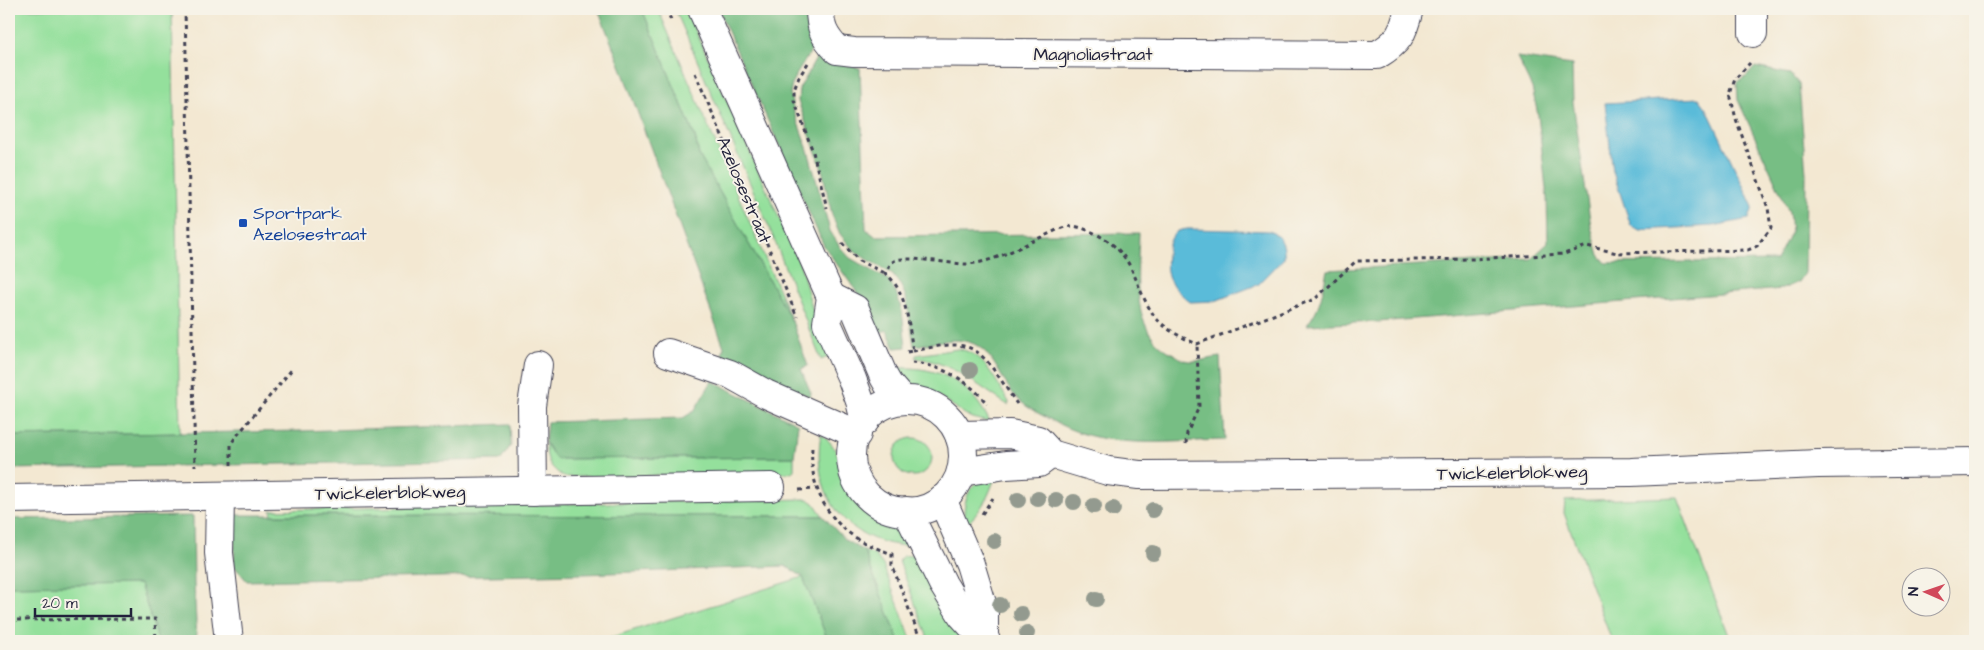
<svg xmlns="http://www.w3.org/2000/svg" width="1984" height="650" viewBox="0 0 1984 650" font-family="'Architects Daughter',sans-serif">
	<rect width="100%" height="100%" fill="#f7f3e8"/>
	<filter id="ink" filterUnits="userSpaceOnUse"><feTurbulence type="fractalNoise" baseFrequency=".02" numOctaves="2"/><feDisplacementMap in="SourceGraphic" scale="10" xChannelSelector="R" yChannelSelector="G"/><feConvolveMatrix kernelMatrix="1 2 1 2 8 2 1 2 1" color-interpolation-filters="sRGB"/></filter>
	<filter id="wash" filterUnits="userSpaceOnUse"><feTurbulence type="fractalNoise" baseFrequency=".0096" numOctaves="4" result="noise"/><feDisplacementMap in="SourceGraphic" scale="20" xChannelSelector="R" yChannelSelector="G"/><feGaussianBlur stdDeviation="1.12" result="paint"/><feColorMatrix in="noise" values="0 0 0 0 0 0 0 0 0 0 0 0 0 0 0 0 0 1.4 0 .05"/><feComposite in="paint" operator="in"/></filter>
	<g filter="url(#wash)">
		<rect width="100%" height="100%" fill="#f3e8d2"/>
		<!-- green -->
		<g fill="#94e09c" stroke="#5b816c">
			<polygon points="9,9 172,9 180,433 9,436"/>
			<polygon points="642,9 658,9 792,321 699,155 695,137"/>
			<polygon points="675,9 686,9 801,267 818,330 830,356 821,360 774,239"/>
			<path d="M958,349C984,352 996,382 1009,402L1008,405C978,386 952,362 916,358V355Z"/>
			<path d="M895,368C940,366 970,382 990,422C963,418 962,410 941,398C924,388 908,384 895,368Z"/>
			<path d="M821,434C847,453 836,475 854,498C864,511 878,516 891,524C901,530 907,538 913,546C849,546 810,496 821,434Z"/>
			<circle cx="913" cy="457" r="19"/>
			<path d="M545,442L556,459L794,457V470L792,472L784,473L564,477C548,466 547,461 545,442Z"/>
			<path d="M995,476C990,495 981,511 966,525C961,510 966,489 980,481C984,479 990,477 995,476Z"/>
			<polygon points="1677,497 1731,641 1612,641 1564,513 1565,501"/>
			<polygon points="808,499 814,503 823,516 272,515 271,510"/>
			<polygon points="864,551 875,555 883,565 912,641 899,641"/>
			<polygon points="917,555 968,641 929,641 899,561 903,556"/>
			<polygon points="803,577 828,641 599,641"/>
			<polygon points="140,584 158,641 9,641 9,586"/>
		</g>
		<!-- forest -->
		<g fill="#77be84" stroke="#4c7060">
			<polygon points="598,9 642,9 695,137 699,155 792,321 808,366 801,369 811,393 810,397 722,355 724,347 622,70"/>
			<polygon points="718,9 807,9 816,43 793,80 790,94 794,112 808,150 830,231 840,247 850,258 887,279 896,292 902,311 906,347 895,348 887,330 879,333 861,298 824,246"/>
			<path d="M822,48C830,59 847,67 860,68L866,229L875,236L1139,233C1138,273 1129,332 1172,353C1177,356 1184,361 1189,361C1199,362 1211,358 1220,357L1225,440C1170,441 1109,450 1059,424C1046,417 1027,409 1017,398C999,380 993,345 964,341C948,338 930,344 914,346L906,297L901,286L892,274L855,252L840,234L832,215L822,169L798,101L799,89Z"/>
			<path d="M1517,57L1572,65L1573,102L1591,227L1599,255L1606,263L1776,261L1791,231L1789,212L1738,100L1737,82L1746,77L1755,67L1790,74L1799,84L1806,174L1805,273L1799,282L1782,289L1378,322L1307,325C1322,305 1322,293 1327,270L1531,259L1548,243L1547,198L1538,115L1532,88Z"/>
			<polygon points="712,381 798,424 794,457 556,459 545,442 547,422 683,418 694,411"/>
			<polygon points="510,424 511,445 501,460 9,469 9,436 300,431"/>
			<polygon points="235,515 823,516 845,540 864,551 899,641 828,641 803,577 786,566 584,574 247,581 234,566"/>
			<polygon points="193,516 194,583 197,641 158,641 140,584 9,586 9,519"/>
		</g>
		<!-- water -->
		<g fill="#5abbd9" stroke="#3e6e8a">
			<polygon points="1699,98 1707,109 1753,207 1749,219 1713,226 1640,230 1631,226 1613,172 1605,103"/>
			<path d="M1189,229L1270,231C1282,238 1285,244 1284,258L1259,284L1215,301L1190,302C1182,295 1174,289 1169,279C1164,269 1166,237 1178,231C1181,230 1186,229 1189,229Z"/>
		</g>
	</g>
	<g filter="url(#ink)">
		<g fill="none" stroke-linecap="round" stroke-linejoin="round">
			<!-- minor casing -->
			<g stroke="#414052" stroke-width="30">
				<g id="minor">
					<polyline points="702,9 831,297 827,323 852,379 860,401 865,421"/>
					<path d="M820,9C820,28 824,36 837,50L854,52L1377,55C1399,42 1403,34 1409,9"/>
					<polyline points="1753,9 1753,33"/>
					<polyline points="831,297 855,309 884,377 888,384 902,400"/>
					<polyline points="668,353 730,374 766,394 857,434"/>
					<circle cx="907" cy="456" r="56"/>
					<polyline points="959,435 1010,434 1038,440 1051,454 1108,471 1139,475 1631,472 1818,464 1975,462"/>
					<polyline points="961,472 1006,465 1039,463 1051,454"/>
					<polyline points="533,491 532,406 538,365"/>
					<polyline points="220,496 219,553 229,641"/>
					<polyline points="9,499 771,487"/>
					<polyline points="942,499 970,564 984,610 984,638"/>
					<polyline points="907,511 943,584 962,615 986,641"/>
				</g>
			</g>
			<!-- path -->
			<g stroke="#414052" stroke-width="3" stroke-dasharray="4 4" stroke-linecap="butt">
				<polyline points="185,9 195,466"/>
				<polyline points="666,9 672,22"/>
				<polyline points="808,63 799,77 794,90 794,100 813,152 827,208"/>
				<polyline points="695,73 734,163 797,317"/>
				<polyline points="842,243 859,261 885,273"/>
				<path d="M913,351C930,348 953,341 970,348C987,354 1007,390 1017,404"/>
				<path d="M907,352L913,351C908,324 908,292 885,273C888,269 890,263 894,261C902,255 951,264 966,264C994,263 1018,247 1044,236C1053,232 1063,226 1073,226C1081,227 1090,231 1098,235C1139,257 1132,287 1156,318C1166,330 1183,338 1197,344L1315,299L1356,261L1472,259L1564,254L1587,246L1617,253L1748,250L1757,246L1771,228L1768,208L1736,119L1730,94L1735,79L1750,63"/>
				<path d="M912,363C941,365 969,380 987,404"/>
				<polyline points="1186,444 1187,433 1199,407 1197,344"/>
				<path d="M812,448C809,487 828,523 863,542C872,547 882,550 892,554V565L921,641"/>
				<polyline points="231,465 231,444 235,438 293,368"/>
				<polyline points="799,490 816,489"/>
				<polyline points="982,514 993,498"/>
				<polyline points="9,620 155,619 156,641"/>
			</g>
			<!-- minor -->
			<use href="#minor" stroke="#fff" stroke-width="28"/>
		</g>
		<!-- trees -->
		<g fill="#939a8f">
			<circle cx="970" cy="370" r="8"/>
			<circle cx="1038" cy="499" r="8"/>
			<circle cx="1018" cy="500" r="8"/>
			<circle cx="1056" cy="500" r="8"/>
			<circle cx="1074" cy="502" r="8"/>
			<circle cx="1094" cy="506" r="8"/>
			<circle cx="1113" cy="509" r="8"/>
			<circle cx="1153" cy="510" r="8"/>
			<circle cx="994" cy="541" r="8"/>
			<circle cx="1153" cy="553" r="8"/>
			<circle cx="1096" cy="599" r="8"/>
			<circle cx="1000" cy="605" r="8"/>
			<circle cx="1021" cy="614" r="8"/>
			<circle cx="1027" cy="633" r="8"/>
		</g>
	</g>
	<!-- markers -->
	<rect fill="#1a4fb4" stroke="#f7f3e8" stroke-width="2" x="238" y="218" width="10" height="10" rx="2.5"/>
	<g text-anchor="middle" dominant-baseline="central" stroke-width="4" stroke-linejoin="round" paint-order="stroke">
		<!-- street labels -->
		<g font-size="18" fill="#22223b" stroke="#f7f3e8">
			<text x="1093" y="54">Magnoliastraat</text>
			<text transform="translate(744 190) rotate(67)">Azelosestraat</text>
			<text transform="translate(1512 473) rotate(-1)">Twickelerblokweg</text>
			<text transform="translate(390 493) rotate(-1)">Twickelerblokweg</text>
		</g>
		<!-- transit labels -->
		<g font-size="18" fill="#164399" stroke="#f7f3e8" text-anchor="start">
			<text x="253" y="213">Sportpark<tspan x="253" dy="21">Azelosestraat</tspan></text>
		</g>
	</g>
	<!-- margin -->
	<rect width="1984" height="650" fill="none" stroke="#f7f3e8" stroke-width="30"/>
	<!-- north arrow -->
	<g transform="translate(1926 592) rotate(272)"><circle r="24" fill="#f7f3e8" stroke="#a29fa3"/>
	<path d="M0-4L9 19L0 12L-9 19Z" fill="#d1495b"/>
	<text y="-8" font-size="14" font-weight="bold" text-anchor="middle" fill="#22223b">N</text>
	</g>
	<!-- scale -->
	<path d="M35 608v8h96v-8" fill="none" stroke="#22223b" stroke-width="2.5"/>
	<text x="42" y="608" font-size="15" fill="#22223b" stroke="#f7f3e8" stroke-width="4" paint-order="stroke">20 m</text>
</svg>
